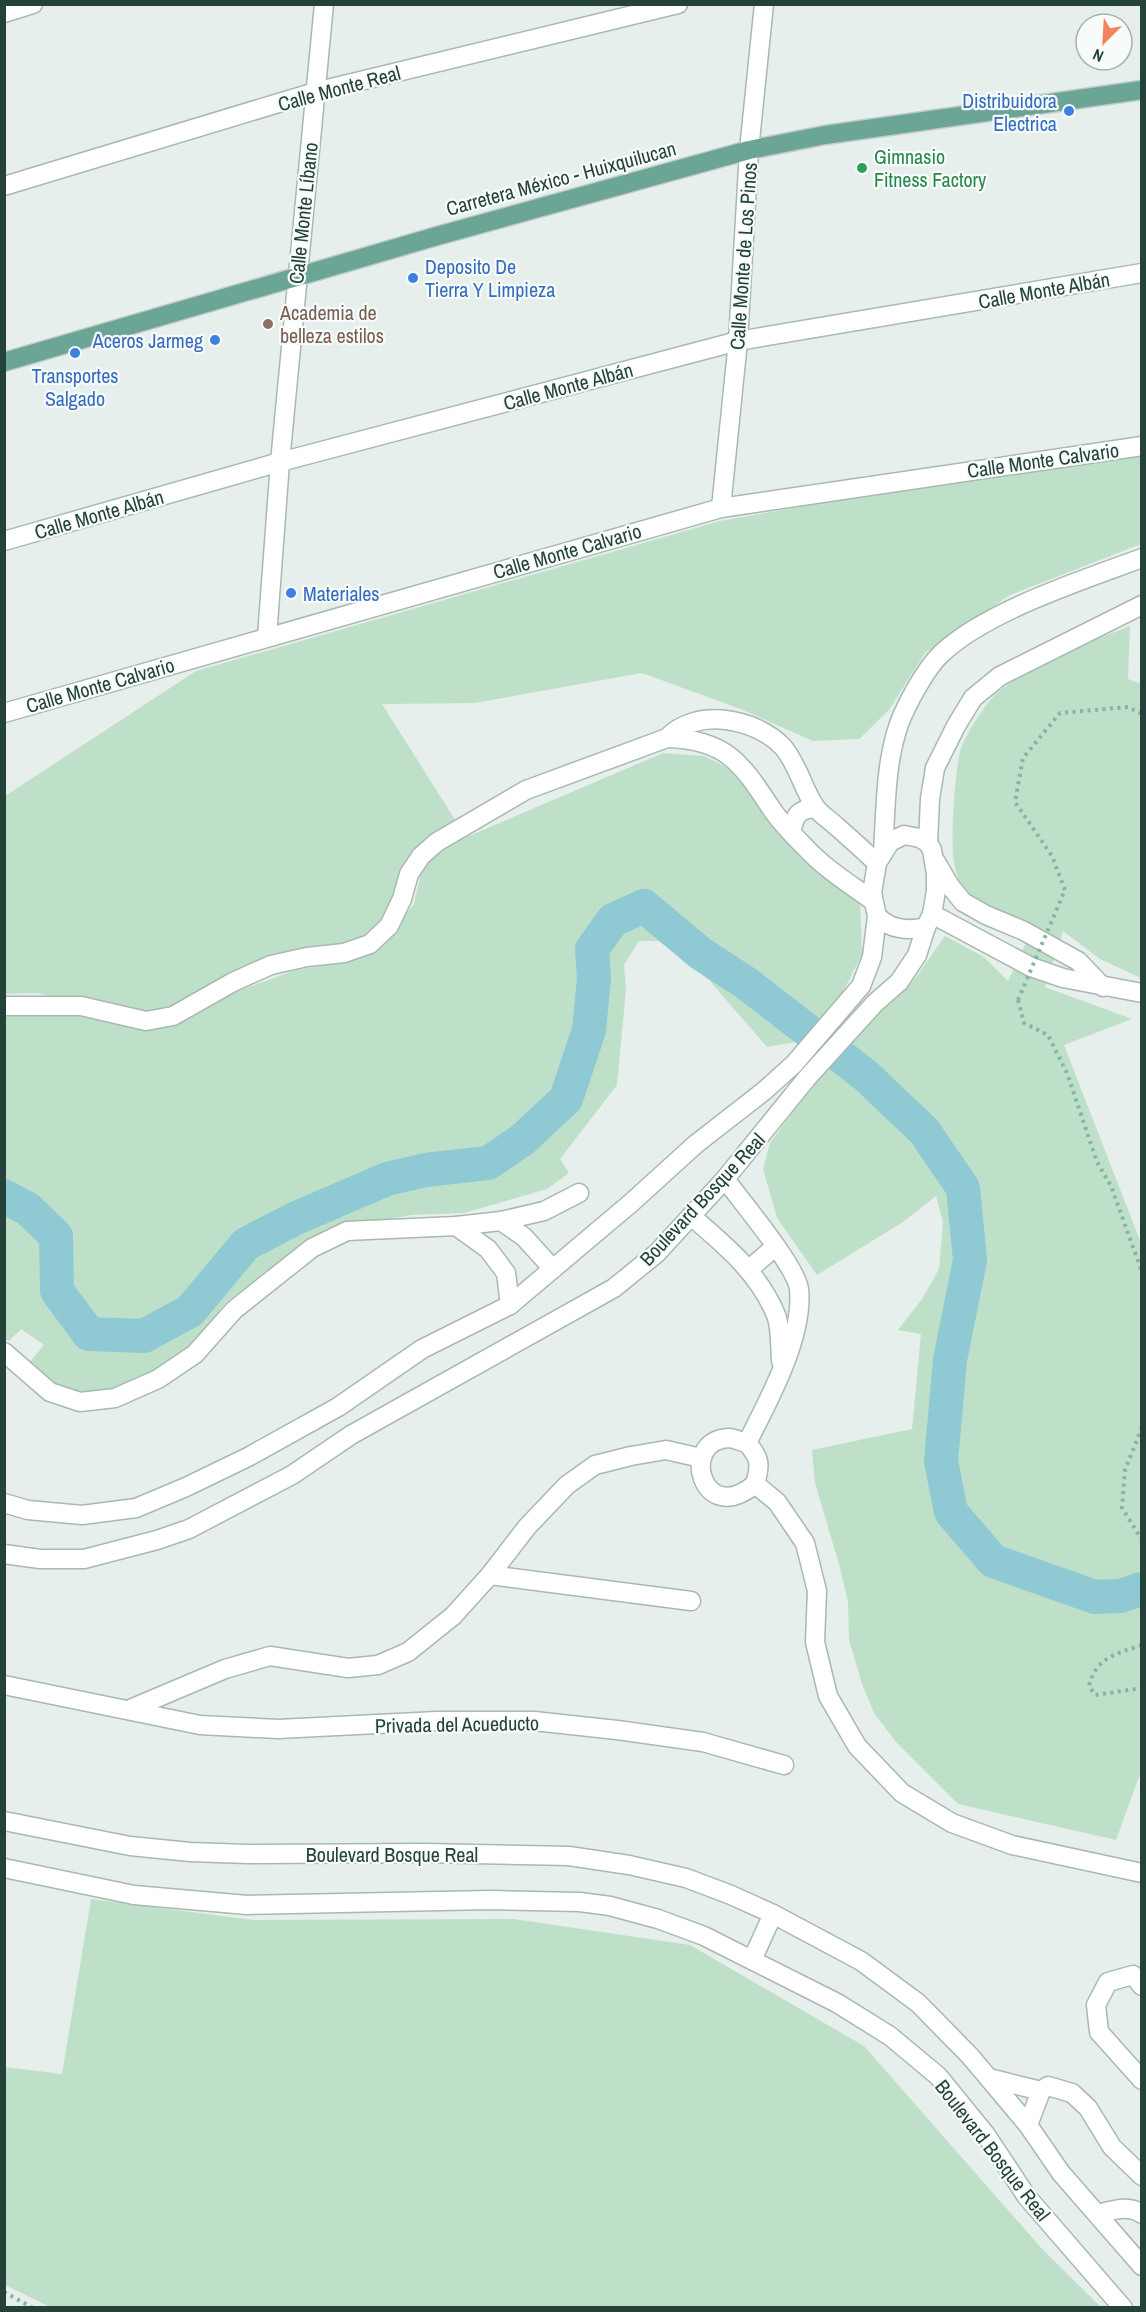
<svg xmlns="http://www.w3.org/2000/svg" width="1146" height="2312" viewBox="0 0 1146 2312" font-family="'Archivo Narrow',sans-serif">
	<rect width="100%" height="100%" fill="#e6efeb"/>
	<!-- green -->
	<g fill="#bfe0c8">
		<polygon points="1141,456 1141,544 1010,595 925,653 889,710 859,739 813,741 743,710 642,673 475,703 382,704 459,826 425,846 393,905 373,931 331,950 167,1011 129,1014 101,1005 36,993 5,994 5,796 196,671 720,521 833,501"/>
		<path d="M1130,626L1128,679L1142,684L1141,978L1100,959L1063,931L1045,987L1132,1019L1064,1045L1141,1243L1142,1769L1116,1840L958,1804L896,1742L874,1713L862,1684L849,1640L848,1602L839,1564L815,1483L812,1450L912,1429L921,1334L898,1330L922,1299L939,1269L943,1222L936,1196L903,1222L817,1275L777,1218L763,1169L770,1143L797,1106L865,1024L898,997L916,977L945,936L984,957L1008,981L1034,926C1019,920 973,904 964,892C960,886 955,870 954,862C950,843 955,771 960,752C964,736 986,702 999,691C1037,660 1084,644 1130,626Z"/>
		<polygon points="663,753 704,756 739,773 860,900 862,954 842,994 801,1041 767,1047 709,980 659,941 639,941 624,965 626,990 617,1085 560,1159 569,1173 547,1189 464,1213 411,1215 317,1234 226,1302 181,1358 123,1388 97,1396 57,1388 30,1362 44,1345 21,1329 9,1341 5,1339 4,1010 35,1009 180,1022 230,994 293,971 336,963 376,948 414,904 421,873 441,848"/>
		<polygon points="91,1899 253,1920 514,1919 690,1945 864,2046 1044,2251 1101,2307 50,2307 5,2285 5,2067 62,2074"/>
	</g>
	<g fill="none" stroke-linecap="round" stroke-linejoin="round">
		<!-- river -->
		<polyline stroke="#8ec9d4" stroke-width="34" points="4,1196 28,1209 56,1236 57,1291 89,1334 144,1336 190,1311 246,1244 294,1219 387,1179 425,1170 488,1163 522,1140 566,1099 589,1030 594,979 592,949 613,920 644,906 700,953 746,983 865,1075 924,1131 963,1188 970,1260 950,1360 941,1461 951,1512 993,1561 1095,1597 1120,1596 1142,1589"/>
		<!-- minor casing -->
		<g stroke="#a8b8b2" stroke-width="21">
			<g id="minor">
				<polyline points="4,13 33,4"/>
				<polyline points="4,186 315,92 678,4"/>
				<polyline points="721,508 738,341 749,150 764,4"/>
				<polyline points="4,541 280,462 738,341 1142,273"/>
				<polyline points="267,637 280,462 324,4"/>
				<polyline points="4,713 721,508 1142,446"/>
				<path d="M667,738C696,707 756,718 783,747C799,766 803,790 816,808C821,815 830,820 836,826C850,838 864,851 877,863"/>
				<path d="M791,832C795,815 798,809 816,808"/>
				<polyline points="928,843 930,799 935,768 956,726 973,698 1000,676 1142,605"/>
				<path d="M883,851C886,809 885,764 899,724C906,705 926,668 941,654C986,611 1083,580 1142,558"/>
				<polyline points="936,862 950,886 963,902 986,915 1024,931 1078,961 1103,987"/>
				<polyline points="932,914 1031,967 1063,978 1142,993"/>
				<path d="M4,1006H81L146,1021L173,1016L233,982L271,965L307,957L344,953L370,944L389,926L402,899L409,874L421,856L437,842L526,790L667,738C726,739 742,764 771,808C780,822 793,835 805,847C824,868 850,884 873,901"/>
				<path d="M725,1179C741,1201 796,1266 799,1289C804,1337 768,1401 747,1443"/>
				<path d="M691,1216C724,1244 759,1273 776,1315C781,1328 780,1347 781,1361"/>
				<polyline points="501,1221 524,1237 553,1269"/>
				<polyline points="456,1226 488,1249 506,1273 510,1305"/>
				<polyline points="748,1270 775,1247"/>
				<polyline points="4,1352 50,1392 80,1402 115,1398 158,1379 195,1354 234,1310 312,1248 347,1231 456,1226 501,1221 544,1211 579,1193"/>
				<path d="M747,1443C741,1442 734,1438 729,1438C678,1440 702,1529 755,1484"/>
				<path d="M747,1443C760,1458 761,1464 755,1484"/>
				<polyline points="755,1484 777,1502 805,1543 817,1591 815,1642 828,1696 857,1746 902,1793 952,1823 1012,1845 1142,1873"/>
				<path d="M4,1503L28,1510L82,1515L136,1508L186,1487L248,1457L338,1407L422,1349L510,1305L631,1203L696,1144L764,1091L794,1064L861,986L872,957L877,916L872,893L877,863L890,842L904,835L920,838L928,843L932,850L936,874V891L932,914L926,927C909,931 890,930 877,916"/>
				<polyline points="4,1554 40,1559 84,1559 157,1540 189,1529 292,1475 351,1435 614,1288 657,1253 725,1179 807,1078 875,1003 899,982 917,955 926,927"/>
				<polyline points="490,1575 691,1601"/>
				<polyline points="4,1685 200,1725 278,1729 437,1721 534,1721 617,1730 703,1742 784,1765"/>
				<polyline points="128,1710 225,1669 270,1656 348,1668 378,1665 408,1652 453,1616 490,1575 527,1527 567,1485 595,1465 631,1456 666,1450 701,1458"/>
				<polyline points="4,1821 130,1846 190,1852 248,1854 424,1853 569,1856 629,1865 686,1878 731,1895 773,1914 861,1961 918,2003 970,2056 1028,2125 1061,2173 1142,2266"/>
				<polyline points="4,1868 134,1895 247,1905 490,1900 580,1902 610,1906 658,1919 704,1936 837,2003 890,2036 938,2076 986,2135 1027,2197 1123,2308"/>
				<polyline points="752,1960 773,1914"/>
				<polyline points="1142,1986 1133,1975 1108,1982 1096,2005 1099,2032 1142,2080"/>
				<polyline points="989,2078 1041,2091"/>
				<polyline points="1028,2125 1041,2091 1048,2086 1072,2093 1088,2108 1112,2147 1142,2176"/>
				<path d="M1097,2214C1112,2211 1128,2204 1142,2214"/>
			</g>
		</g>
		<!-- major casing -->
		<g stroke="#c2cac8" stroke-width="21">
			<polyline id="major" points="4,362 437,236 749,150 825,135 1142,90"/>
		</g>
		<!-- path -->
		<g stroke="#86b3a5" stroke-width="4" stroke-dasharray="3 4.5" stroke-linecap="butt">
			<polyline points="1065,890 1052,856 1015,802 1023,758 1060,713 1128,707 1142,714"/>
			<polyline points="1018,1000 1024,1023 1048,1035 1067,1073 1097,1162 1111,1186 1142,1272"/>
			<polyline points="1142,1427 1125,1470 1122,1508 1142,1540"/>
			<path d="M1142,1645C1116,1654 1096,1657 1089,1686L1095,1695L1142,1688"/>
			<polyline points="4,2292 33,2308"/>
		</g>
		<!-- minor -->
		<use href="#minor" stroke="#fff" stroke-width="18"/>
		<!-- major -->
		<use href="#major" stroke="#6aa596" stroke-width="18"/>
		<!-- path-bridge -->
		<polyline stroke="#86b3a5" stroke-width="4" stroke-dasharray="3 4.5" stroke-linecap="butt" points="1018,1000 1065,890"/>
	</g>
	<!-- markers -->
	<g fill="#3f7fe0" stroke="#f7fbf9" stroke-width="2">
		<circle cx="1069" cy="111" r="6"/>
		<circle cx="413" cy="278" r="6"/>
		<circle cx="215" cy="340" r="6"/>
		<circle cx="75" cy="353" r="6"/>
		<circle cx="291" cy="593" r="6"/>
	</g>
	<circle fill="#2e9e5b" stroke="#f7fbf9" stroke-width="2" cx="862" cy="168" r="6"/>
	<circle fill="#8d6e63" stroke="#f7fbf9" stroke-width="2" cx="268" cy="324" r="6"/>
	<g text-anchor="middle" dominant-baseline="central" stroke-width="4.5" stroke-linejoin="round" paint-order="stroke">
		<!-- street labels -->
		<g font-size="20" fill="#24423a" stroke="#f7fbf9">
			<text transform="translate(339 88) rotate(-15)">Calle Monte Real</text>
			<text transform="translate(561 178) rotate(-15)">Carretera México - Huixquilucan</text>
			<text transform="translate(303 213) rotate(-84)">Calle Monte Líbano</text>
			<text transform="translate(743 256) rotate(-86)">Calle Monte de Los Pinos</text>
			<text transform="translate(1044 290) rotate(-10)">Calle Monte Albán</text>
			<text transform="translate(568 386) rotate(-15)">Calle Monte Albán</text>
			<text transform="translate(1043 460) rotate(-8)">Calle Monte Calvario</text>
			<text transform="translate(99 514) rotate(-16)">Calle Monte Albán</text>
			<text transform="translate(567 551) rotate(-16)">Calle Monte Calvario</text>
			<text transform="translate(100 685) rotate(-16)">Calle Monte Calvario</text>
			<text transform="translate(702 1199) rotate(-47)">Boulevard Bosque Real</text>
			<text transform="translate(457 1724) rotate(-1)">Privada del Acueducto</text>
			<text x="392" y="1854">Boulevard Bosque Real</text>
			<text transform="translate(993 2150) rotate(52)">Boulevard Bosque Real</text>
		</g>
		<!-- shop labels -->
		<g font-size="20" fill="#366cbe" stroke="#f7fbf9" text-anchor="end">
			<text x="1057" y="100">Distribuidora<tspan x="1057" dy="23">Electrica</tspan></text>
			<text x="425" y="266" text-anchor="start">Deposito De<tspan x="425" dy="23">Tierra Y Limpieza</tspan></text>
			<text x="203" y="340">Aceros Jarmeg</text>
			<text x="75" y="375" text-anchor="middle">Transportes<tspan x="75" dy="23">Salgado</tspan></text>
			<text x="303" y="593" text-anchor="start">Materiales</text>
		</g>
		<!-- leisure labels -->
		<g font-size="20" fill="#27864d" stroke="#f7fbf9" text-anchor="start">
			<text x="874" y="156">Gimnasio<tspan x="874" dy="23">Fitness Factory</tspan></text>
		</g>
		<!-- education labels -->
		<g font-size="20" fill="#785e54" stroke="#f7fbf9" text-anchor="start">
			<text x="280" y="312">Academia de<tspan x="280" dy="23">belleza estilos</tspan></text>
		</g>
	</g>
	<!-- border -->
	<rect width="1146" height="2312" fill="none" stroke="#24423a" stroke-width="12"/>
	<!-- north arrow -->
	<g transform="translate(1104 42) rotate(204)"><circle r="28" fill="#f7fbf9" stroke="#a3b1ad" stroke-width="1.5"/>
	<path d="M0-4.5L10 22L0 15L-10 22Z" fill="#f4845f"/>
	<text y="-9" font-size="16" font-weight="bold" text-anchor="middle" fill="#24423a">N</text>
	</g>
</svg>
